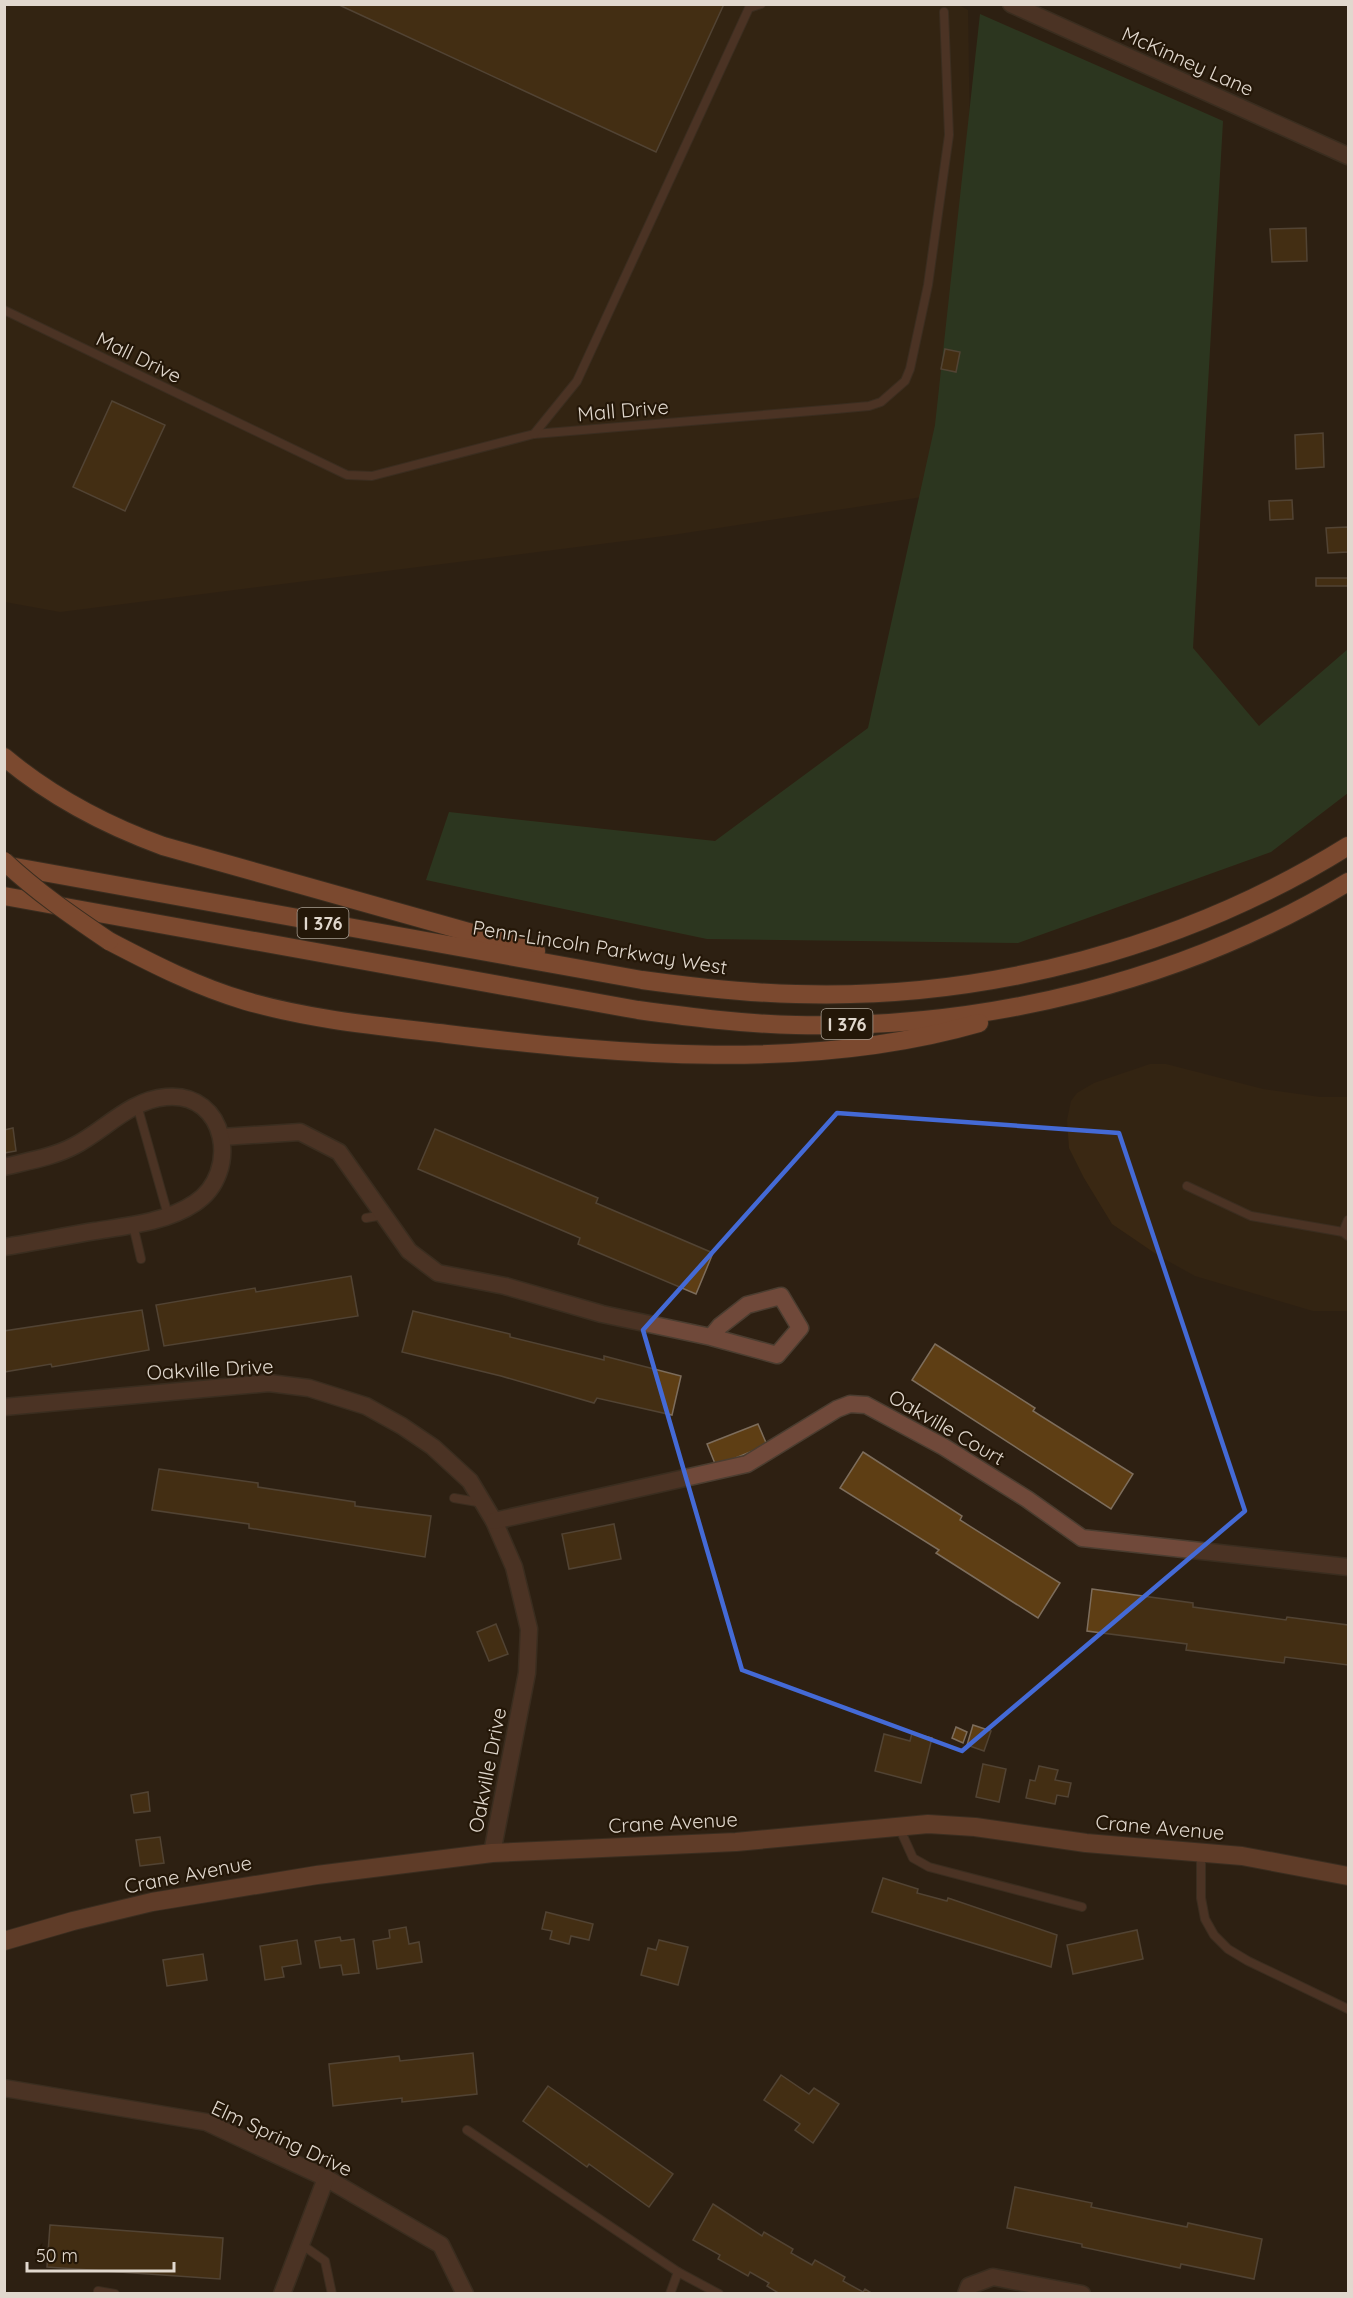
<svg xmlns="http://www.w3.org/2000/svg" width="1353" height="2298" viewBox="0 0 1353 2298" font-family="Quicksand,sans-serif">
	<rect width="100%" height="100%" fill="#2e2012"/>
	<!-- built -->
	<g fill="#3a2813">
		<polygon points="957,4 968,10 975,489 672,535 60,612 5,602 4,5"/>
		<polygon points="1150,1064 1166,1064 1263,1089 1320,1097 1348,1097 1348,1311 1313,1311 1195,1276 1159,1256 1112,1224 1084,1178 1069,1148 1067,1120 1071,1101 1077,1093 1094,1083"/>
	</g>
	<!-- forest -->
	<polygon fill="#2c512f" points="980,14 1223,121 1193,648 1259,726 1348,649 1348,793 1271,852 1018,943 707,939 426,880 449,812 715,841 868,728 935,425"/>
	<!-- building -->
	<g fill="#5e3e14" stroke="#7d6d5c" stroke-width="1.5">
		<polygon points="337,4 724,4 656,152"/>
		<polygon points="1306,228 1307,261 1272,262 1270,229"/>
		<polygon points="945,349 960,352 956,372 941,369"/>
		<polygon points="112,401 165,425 125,511 73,487"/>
		<polygon points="1323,433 1324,467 1296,469 1295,435"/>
		<polygon points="1292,500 1293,519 1270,520 1269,501"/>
		<polygon points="1348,527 1348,552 1328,553 1326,528"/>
		<rect x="1316" y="578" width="32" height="8"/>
		<polygon points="13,1128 16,1151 4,1153 4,1130"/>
		<polygon points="435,1129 598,1198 596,1203 713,1253 696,1294 578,1244 580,1238 418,1169"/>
		<polygon points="351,1276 358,1316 164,1346 156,1305 255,1288 256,1292"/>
		<polygon points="142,1310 149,1350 52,1367 51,1364 4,1372 4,1331"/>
		<polygon points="413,1311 510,1334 510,1337 604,1360 604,1356 681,1376 672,1415 597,1398 594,1403 501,1376 402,1352"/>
		<polygon points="935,1344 1035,1408 1033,1411 1133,1474 1111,1509 912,1380"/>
		<polygon points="758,1424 767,1445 716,1466 707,1444"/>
		<polygon points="863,1452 962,1516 960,1520 1060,1583 1038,1618 936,1553 939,1550 840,1488"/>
		<polygon points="159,1469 258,1483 258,1487 355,1502 355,1506 431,1516 425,1557 249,1528 249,1524 152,1510"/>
		<polygon points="614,1524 621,1559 569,1569 562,1534"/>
		<polygon points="1092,1589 1193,1603 1193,1607 1286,1620 1287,1617 1348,1625 1348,1665 1285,1657 1284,1663 1186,1650 1187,1644 1087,1631"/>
		<polygon points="496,1624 508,1654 489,1661 477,1632"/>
		<polygon points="973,1725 991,1731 984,1751 967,1745"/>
		<polygon points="956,1727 967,1732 963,1743 952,1738"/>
		<polygon points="912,1733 932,1738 921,1783 875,1771 884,1734 910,1741"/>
		<polygon points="983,1764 1006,1769 999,1802 976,1797"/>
		<polygon points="1039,1766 1058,1770 1055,1780 1071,1783 1068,1797 1057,1795 1055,1804 1026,1798 1030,1780 1035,1781"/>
		<polygon points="148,1792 150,1811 134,1813 131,1795"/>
		<polygon points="160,1837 164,1863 140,1866 136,1840"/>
		<polygon points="883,1878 918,1889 917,1893 947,1901 948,1898 1057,1935 1051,1967 872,1912"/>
		<polygon points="546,1912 593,1924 589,1940 571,1936 569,1944 550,1939 552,1931 542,1929"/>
		<polygon points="406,1927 409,1944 419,1942 422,1962 377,1969 373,1941 390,1938 389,1930"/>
		<polygon points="1137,1930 1143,1959 1073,1974 1067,1945"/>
		<polygon points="340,1937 341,1941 354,1939 359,1973 343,1975 341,1965 320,1968 315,1941"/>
		<polygon points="297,1940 301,1964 282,1967 284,1977 265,1980 260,1946"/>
		<polygon points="659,1940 688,1947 678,1985 641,1975 648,1948 656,1950"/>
		<polygon points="203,1954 207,1980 167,1986 163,1960"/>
		<polygon points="473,2053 477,2094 402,2102 402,2098 333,2106 329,2064 399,2056 400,2061"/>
		<polygon points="781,2075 809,2094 814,2088 839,2104 813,2143 795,2130 800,2124 764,2100"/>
		<polygon points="548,2086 673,2174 649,2207 589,2164 587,2167 523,2121"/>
		<polygon points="1015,2187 1092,2203 1091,2207 1187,2227 1188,2223 1262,2239 1254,2279 1181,2264 1180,2268 1082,2247 1082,2244 1007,2228"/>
		<polygon points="713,2204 762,2236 764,2232 793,2249 791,2253 812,2265 815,2260 845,2277 843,2281 863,2292 865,2289 873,2294 780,2294 767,2286 769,2283 750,2272 748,2276 718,2259 720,2255 693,2240"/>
		<polygon points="50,2225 223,2238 220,2279 47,2267"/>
	</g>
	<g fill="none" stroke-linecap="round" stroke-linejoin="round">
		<!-- lane casing -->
		<g stroke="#4b3d30" stroke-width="10">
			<g id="lane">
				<polyline points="4,310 347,475 372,476 534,434 836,409 869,406 881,402 905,381 910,369 928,285 949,135 944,12"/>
				<polyline points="534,434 577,381 749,8 761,4"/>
				<polyline points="137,1105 168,1215"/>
				<polyline points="1187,1186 1251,1216 1343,1232 1348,1236"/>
				<polyline points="366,1218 383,1215"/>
				<polyline points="133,1225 141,1259"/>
				<polyline points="1343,1232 1348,1220"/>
				<polyline points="454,1498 483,1503"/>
				<polyline points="899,1827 913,1858 929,1867 1082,1907"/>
				<polyline points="1201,1853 1201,1898 1205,1919 1214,1935 1228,1949 1248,1961 1348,2009"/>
				<polyline points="467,2130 678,2272"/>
				<polyline points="301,2244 325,2261 332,2294"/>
				<polyline points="98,2291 115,2294"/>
				<polyline points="670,2294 678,2272 719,2294"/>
			</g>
		</g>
		<!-- street casing -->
		<g stroke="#4b3d30" stroke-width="19">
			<g id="street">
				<polyline points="1011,4 1348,156"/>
				<polyline points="222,1137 300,1132 339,1152 409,1251 438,1273 505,1286 602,1314 711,1337 777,1355 800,1328 781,1296 747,1305 720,1326 711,1337"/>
				<path d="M4,1167C28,1161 53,1157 74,1146C105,1130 130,1100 166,1097C227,1091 241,1173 195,1203C167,1222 127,1226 95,1231C65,1236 35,1242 4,1247"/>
				<polyline points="4,1407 269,1383 309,1388 366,1406 402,1426 433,1447 470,1481 494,1521 514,1567 529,1629 527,1673 492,1853"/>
				<polyline points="494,1521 747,1464 837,1409 850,1404 866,1405 944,1447 1027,1499 1082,1538 1348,1567"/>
				<polyline points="4,2088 206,2122 326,2178 441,2245 465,2294"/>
				<polyline points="282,2294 326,2178"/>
				<polyline points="966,2294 969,2286 993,2277 1082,2294"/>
			</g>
		</g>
		<!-- secondary casing -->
		<g stroke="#4b3d30" stroke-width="20">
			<polyline id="secondary" points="4,1941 73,1921 152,1902 317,1875 492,1853 736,1842 928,1824 975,1827 1086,1843 1242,1856 1348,1876"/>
		</g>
		<!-- highway casing -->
		<g stroke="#4b3d30" stroke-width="20">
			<g id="highway">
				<path d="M4,757C52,797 105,825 163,846L536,951"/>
				<path d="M4,865L642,980C693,987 744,993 796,994C988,1000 1186,947 1348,846"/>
				<path d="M4,896L638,1010C690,1017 743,1024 796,1025C988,1029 1183,981 1348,882"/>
				<path d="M109,941C153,964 198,987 246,1001C312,1020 380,1026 447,1034C620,1055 809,1072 979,1023"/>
			</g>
		</g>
		<!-- lane -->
		<use href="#lane" stroke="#70493a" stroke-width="8"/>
		<!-- street -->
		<use href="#street" stroke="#70493a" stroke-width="16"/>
		<!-- secondary -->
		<use href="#secondary" stroke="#9b5d44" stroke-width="18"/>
		<!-- highway -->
		<use href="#highway" stroke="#da7a52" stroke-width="18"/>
		<!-- highway-bridge casing -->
		<g stroke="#4b3d30" stroke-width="20" stroke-linecap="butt">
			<path id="highway-bridge" d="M4,861C37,892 72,916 109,941"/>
		</g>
		<!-- highway-bridge -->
		<use href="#highway-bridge" stroke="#da7a52" stroke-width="18"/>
	</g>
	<!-- marked area -->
	<path d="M0 0H1353V2298H0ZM837,1113L1119,1133L1245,1511L962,1751L742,1670L643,1330Z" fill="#2e2012" fill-opacity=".55" fill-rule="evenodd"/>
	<path fill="none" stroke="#446ad6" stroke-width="4.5" stroke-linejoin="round" d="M837,1113L1119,1133L1245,1511L962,1751L742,1670L643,1330Z"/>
	<g text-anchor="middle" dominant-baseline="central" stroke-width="4.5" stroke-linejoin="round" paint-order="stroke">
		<!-- shield labels -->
		<g fill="#241708" stroke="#a89e93" stroke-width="1.5">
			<rect x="297.5" y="908" width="51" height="30" rx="4.5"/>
			<rect x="821.5" y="1009" width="51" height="30" rx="4.5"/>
		</g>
		<g font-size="18" font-weight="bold" fill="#e1d8ce">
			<text x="323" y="923">I 376</text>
			<text x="847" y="1024">I 376</text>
		</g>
		<!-- street labels -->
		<g font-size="20" fill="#e1d8ce" stroke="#241708">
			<text transform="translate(1188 61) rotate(24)">McKinney Lane</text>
			<text transform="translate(139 357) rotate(26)">Mall Drive</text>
			<text transform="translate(623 410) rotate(-5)">Mall Drive</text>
			<text transform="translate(600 947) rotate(9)">Penn-Lincoln Parkway West</text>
			<text transform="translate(210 1369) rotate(-3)">Oakville Drive</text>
			<text transform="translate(947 1427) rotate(30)">Oakville Court</text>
			<text transform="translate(487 1770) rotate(-79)">Oakville Drive</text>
			<text transform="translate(673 1822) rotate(-3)">Crane Avenue</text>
			<text transform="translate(1160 1827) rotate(5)">Crane Avenue</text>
			<text transform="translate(188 1874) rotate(-11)">Crane Avenue</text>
			<text transform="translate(282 2138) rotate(25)">Elm Spring Drive</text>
		</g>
	</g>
	<!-- border -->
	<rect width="1353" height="2298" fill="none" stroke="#e1d8ce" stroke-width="12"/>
	<!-- scale -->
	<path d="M27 2262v9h147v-9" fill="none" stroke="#e1d8ce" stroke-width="3"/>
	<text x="36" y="2262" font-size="18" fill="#e1d8ce" stroke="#241708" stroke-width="4.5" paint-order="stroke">50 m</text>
</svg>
